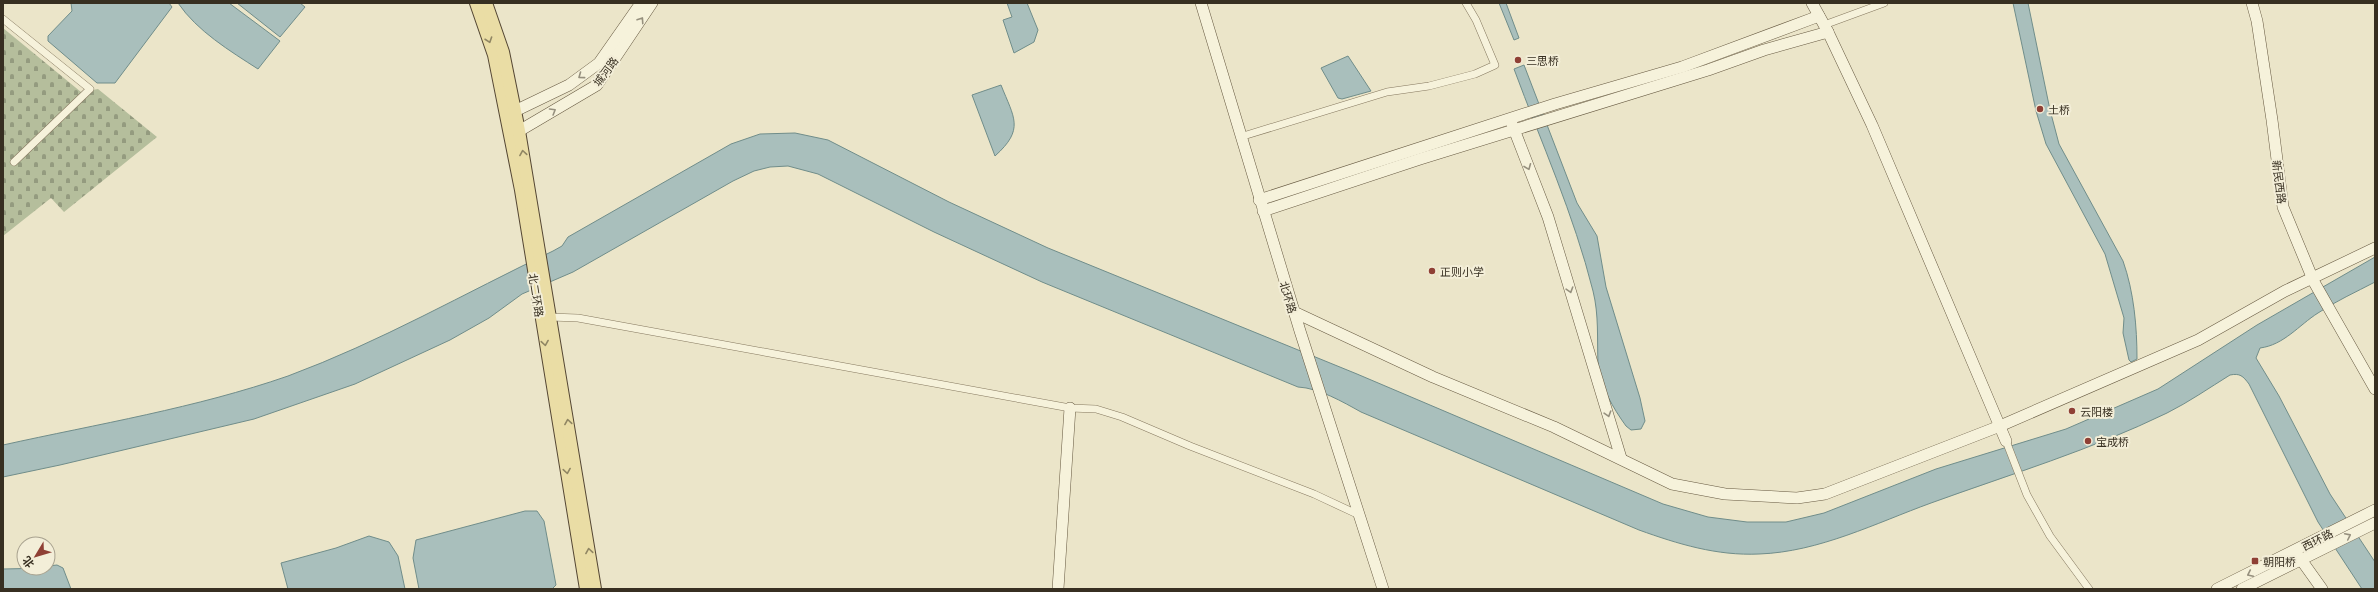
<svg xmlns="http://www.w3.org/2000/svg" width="2378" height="592" viewBox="0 0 2378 592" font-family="Georgia,'Noto Sans SC',serif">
	<defs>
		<pattern id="cemetery-stones" width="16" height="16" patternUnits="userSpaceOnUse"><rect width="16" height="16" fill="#b5be9c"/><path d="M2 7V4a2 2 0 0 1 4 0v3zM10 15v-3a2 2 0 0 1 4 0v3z" fill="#949b7f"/></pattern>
	</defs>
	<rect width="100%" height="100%" fill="#ebe5c9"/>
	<!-- cemetery -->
	<polygon fill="url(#cemetery-stones)" points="3,28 81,92 98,89 157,137 64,212 51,198 3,236"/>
	<!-- water -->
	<g fill="#a9bfbc" stroke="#708d8a">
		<polygon points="71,3 169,3 172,7 115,83 97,83 48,41 48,36 72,11"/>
		<path d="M178,3H229L280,41L258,69C230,51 197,31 178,3Z"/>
		<polygon points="237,3 300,3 305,7 280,37"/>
		<polygon points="1007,3 1027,3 1038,30 1034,42 1014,53 1003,20 1012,17"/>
		<polygon points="1499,3 1506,3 1519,38 1514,40"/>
		<path d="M2013,3H2028L2050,110L2059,144L2123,261C2134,292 2137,327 2137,359L2131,362L2129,360L2123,333L2124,318L2105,254L2046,144L2036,111Z"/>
		<polygon points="1348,56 1371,91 1342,99 1338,98 1321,68"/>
		<path d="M1524,65L1577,203L1597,236L1606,287L1640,398L1645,421L1641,429L1631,430L1626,426C1613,408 1600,386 1598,363C1597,339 1599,315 1593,291C1574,215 1541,142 1514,69Z"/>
		<path d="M1001,85C1014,118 1025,129 995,156L972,95Z"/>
		<path d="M795,133L828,140L949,202L1048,248L1357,374L1663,504L1708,517L1747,522H1786L1824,513L1936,469L2066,429L2158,389L2257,325L2375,257V282C2356,292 2336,301 2318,313C2299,325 2284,345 2260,348L2256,358L2279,396L2330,494L2375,562V589H2362L2318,522L2249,384C2243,376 2240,373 2230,375C2209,388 2189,402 2167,413C2091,450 2011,474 1931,503C1876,523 1819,552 1759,554C1717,556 1678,544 1639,530L1361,412C1343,402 1319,388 1298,387L1042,282L934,232L818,174L788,166L770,167L754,171L733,181L573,272L522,294L489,318L450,340L355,384L254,419L60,465L3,477V445C98,424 196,408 288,376C380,342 465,293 553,251L562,246L568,237L731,144L760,134Z"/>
		<polygon points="525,511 537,511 544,521 556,585 552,589 419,589 413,558 416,540"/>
		<polygon points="369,536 389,542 398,556 405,589 288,589 281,563 336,548"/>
		<polygon points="57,565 63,568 71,589 3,589 3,569 48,568 48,566"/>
	</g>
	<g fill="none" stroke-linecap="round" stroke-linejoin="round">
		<!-- street casing -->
		<g stroke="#85785f" stroke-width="8">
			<g id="street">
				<polyline points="3,19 90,89 14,162"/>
				<polyline points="1824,25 1884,3"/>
				<polyline points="1240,137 1387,92 1429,86 1475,74 1495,65 1476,20 1466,3"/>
				<polyline points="550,317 578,318 1070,408 1096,409 1122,417 1190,446 1314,494 1359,515"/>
				<polyline points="2006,441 2027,495 2050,536 2089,589"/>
			</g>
		</g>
		<!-- secondary casing -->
		<g stroke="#675a42" stroke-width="12">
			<g id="secondary">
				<polyline points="1201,3 1300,331 1383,589"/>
				<polyline points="1812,3 1828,32"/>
				<polyline points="2252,3 2257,21 2272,120 2283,207 2314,282 2375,389"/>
				<polyline points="515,111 569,85 599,63 641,3"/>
				<polyline points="1512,124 1548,217 1621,458"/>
				<polyline points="519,131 597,85 652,3"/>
				<polyline points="1259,200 1555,104 1682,67 1819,16"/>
				<polyline points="1263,211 1420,159 1708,70 1764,50 1828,32 1872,125 2006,441"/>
				<polyline points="1294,312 1433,377 1554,427 1672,484 1725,494 1797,498 1825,494 2000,426 2198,340 2285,291 2375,248"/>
				<polyline points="2297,554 2322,589"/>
				<polyline points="1058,589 1070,408"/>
				<polyline points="2217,589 2375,510"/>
				<polyline points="2242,589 2375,523"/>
			</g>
		</g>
		<!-- primary casing -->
		<g stroke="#544633" stroke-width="14">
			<g id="primary">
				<polyline points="476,3 494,55 521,190 586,589"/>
				<polyline points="486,3 503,52 519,131 595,589"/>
			</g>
		</g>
		<!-- street -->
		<use href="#street" stroke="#f6f2db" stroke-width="7"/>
		<!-- secondary -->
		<use href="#secondary" stroke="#f6f2db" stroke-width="11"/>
		<!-- primary -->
		<use href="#primary" stroke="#eadda5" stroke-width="12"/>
	</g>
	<!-- one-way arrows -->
	<defs><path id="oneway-chevron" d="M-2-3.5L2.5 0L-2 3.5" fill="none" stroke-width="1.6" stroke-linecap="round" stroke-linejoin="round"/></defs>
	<g stroke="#96907e">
		<use href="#oneway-chevron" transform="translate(641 20) rotate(-56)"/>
		<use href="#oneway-chevron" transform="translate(581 76) rotate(144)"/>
		<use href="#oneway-chevron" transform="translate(553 111) rotate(-31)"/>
		<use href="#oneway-chevron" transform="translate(1528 167) rotate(68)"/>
		<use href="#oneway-chevron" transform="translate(1570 290) rotate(73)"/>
		<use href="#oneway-chevron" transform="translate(1608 414) rotate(73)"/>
		<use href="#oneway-chevron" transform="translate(2348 536) rotate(-26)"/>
		<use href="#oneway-chevron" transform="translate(2250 574) rotate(155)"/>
	</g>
	<g stroke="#908663">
		<use href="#oneway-chevron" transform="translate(489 40) rotate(71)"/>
		<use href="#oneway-chevron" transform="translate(523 153) rotate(-99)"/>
		<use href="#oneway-chevron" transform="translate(545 343) rotate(81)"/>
		<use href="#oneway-chevron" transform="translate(568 422) rotate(-99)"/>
		<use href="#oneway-chevron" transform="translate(567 471) rotate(81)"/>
		<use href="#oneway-chevron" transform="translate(589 551) rotate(-99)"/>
	</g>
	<!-- markers -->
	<g fill="#8f4035" stroke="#f3eed8" stroke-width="1.5">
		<circle cx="1518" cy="60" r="4"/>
		<circle cx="2040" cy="109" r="4"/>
		<circle cx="1432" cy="271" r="4"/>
		<circle cx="2072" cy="411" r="4"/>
		<circle cx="2088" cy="441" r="4"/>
		<rect x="2251" y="557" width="8" height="8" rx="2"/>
	</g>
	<g text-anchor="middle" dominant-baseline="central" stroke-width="4" stroke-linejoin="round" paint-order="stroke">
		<!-- poi labels -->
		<g font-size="11" fill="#372f21" stroke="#f3eed8" text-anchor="start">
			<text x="1526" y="60">三思桥</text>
			<text x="2048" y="109">土桥</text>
			<text x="1440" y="271">正则小学</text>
			<text x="2080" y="411">云阳楼</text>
			<text x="2096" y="441">宝成桥</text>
			<text x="2263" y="561">朝阳桥</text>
		</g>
		<!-- street labels -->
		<g font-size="11" fill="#372f21" stroke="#f3eed8">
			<text transform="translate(605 71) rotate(-53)">城河路</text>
			<text transform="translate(2280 182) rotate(83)">新民西路</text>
			<text transform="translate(537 295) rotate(81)">北二环路</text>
			<text transform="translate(1289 297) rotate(73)">北环路</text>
			<text transform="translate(2317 539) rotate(-27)">西环路</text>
		</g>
	</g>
	<!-- border -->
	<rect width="2378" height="592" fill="none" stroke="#372f21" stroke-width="8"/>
	<!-- north arrow -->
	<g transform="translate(36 556) rotate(232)"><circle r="19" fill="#f3eed8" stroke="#a8a28f"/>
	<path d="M0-3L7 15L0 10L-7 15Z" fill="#8f4035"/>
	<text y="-6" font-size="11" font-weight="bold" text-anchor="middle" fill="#372f21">北</text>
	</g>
</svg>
